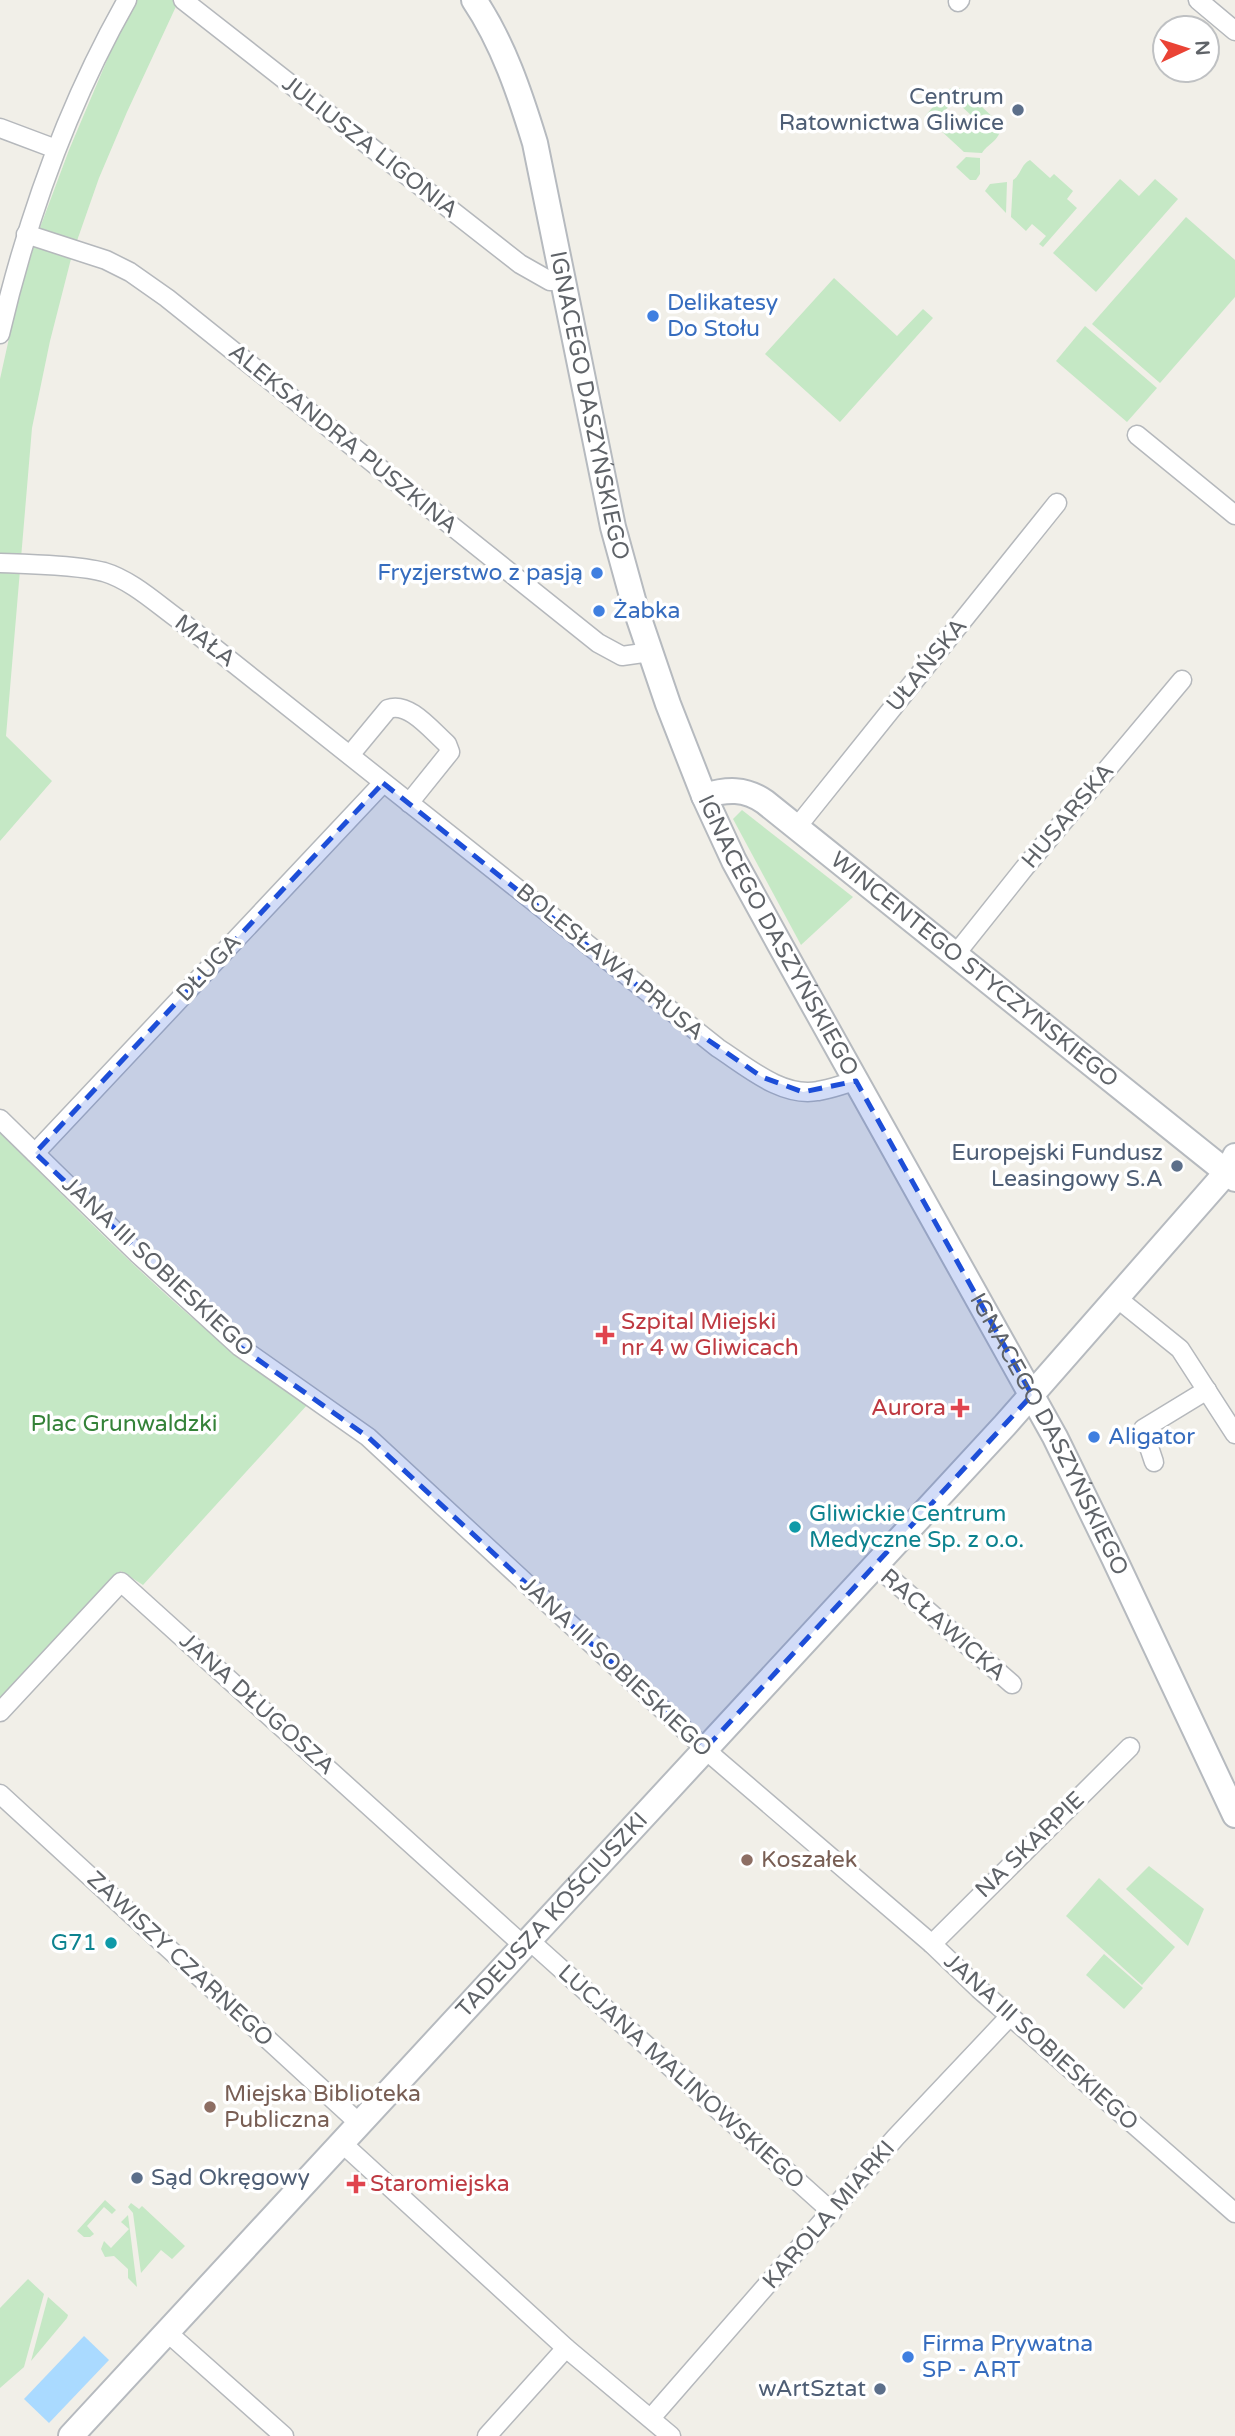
<svg xmlns="http://www.w3.org/2000/svg" width="1235" height="2436" viewBox="0 0 1235 2436" font-family="'Varela Round',sans-serif">
	<rect width="100%" height="100%" fill="#f1efe8"/>
	<!-- green -->
	<g fill="#c5e8c5">
		<polygon points="136,0 179,0 127,112 99,178 72,255 50,341 32,428 6,736 52,781 0,841 0,379 17,302 38,233 69,150 121,27"/>
		<path d="M955,88H960L957,102H953L939,117L956,133L972,116L959,104L963,89L999,123C1004,139 989,142 982,153L964,152L925,116L949,89Z"/>
		<polygon points="966,157 980,158 980,174 976,180 970,180 956,167"/>
		<path d="M1030,160L1050,178L1054,174L1073,191L1067,199L1077,208L1043,247L1039,244L1046,236L1032,224L1026,231L1011,217L1013,180C1021,175 1021,164 1030,160Z"/>
		<polygon points="1120,179 1139,196 1155,179 1178,199 1096,292 1053,253"/>
		<polygon points="1007,182 1006,213 985,191 990,184"/>
		<polygon points="1186,217 1235,260 1235,297 1160,383 1092,324"/>
		<polygon points="834,278 897,336 923,309 933,318 840,422 765,354"/>
		<polygon points="1085,326 1157,388 1127,422 1056,361"/>
		<polygon points="742,810 853,897 801,945 733,819"/>
		<path d="M0,1133C96,1227 193,1333 308,1404L143,1585L121,1571L0,1699Z"/>
		<polygon points="1149,1866 1204,1909 1188,1946 1126,1889"/>
		<polygon points="1099,1878 1175,1947 1142,1985 1066,1916"/>
		<polygon points="1104,1954 1143,1988 1124,2009 1086,1975"/>
		<polygon points="105,2200 116,2210 112,2214 104,2207 87,2226 94,2234 90,2237 84,2237 77,2231"/>
		<polygon points="131,2203 139,2209 142,2206 185,2246 172,2259 161,2250 141,2273 133,2213 128,2207"/>
		<polygon points="128,2215 137,2287 128,2278 128,2269 114,2256 105,2257 101,2249 104,2241 111,2248 129,2229 121,2222"/>
		<polygon points="28,2279 44,2294 24,2367 0,2388 0,2308"/>
		<polygon points="48,2297 68,2315 67,2318 31,2361"/>
	</g>
	<!-- water -->
	<polygon fill="#aadaff" points="84,2336 109,2360 49,2423 24,2399"/>
	<g fill="none" stroke-linecap="round" stroke-linejoin="round">
		<!-- street casing -->
		<g stroke="#b5b8bc" stroke-width="21">
			<g id="street">
				<polyline points="183,0 520,264 550,281 563,281"/>
				<polyline points="1198,0 1235,31"/>
				<polyline points="958,2 960,0"/>
				<polyline points="0,128 56,149"/>
				<polyline points="26,234 106,260 130,272 167,298 598,643 622,656 650,652"/>
				<path d="M0,334C27,218 68,104 127,0"/>
				<polyline points="1137,435 1235,515"/>
				<path d="M0,563C28,564 78,565 104,572C131,580 156,603 178,619L718,1048C746,1066 782,1098 818,1091C831,1089 843,1084 856,1081"/>
				<path d="M350,755L388,709C409,701 432,731 447,744L450,752L409,803"/>
				<polyline points="797,827 1057,503"/>
				<polyline points="955,955 1026,866 1182,680"/>
				<polyline points="0,1119 138,1254 240,1347 368,1437 715,1758 932,1944 979,1989 1235,2213"/>
				<polyline points="35,1153 383,783"/>
				<polyline points="1118,1299 1180,1349 1235,1434"/>
				<polyline points="1154,1462 1143,1429 1207,1390"/>
				<polyline points="875,1565 1012,1684"/>
				<polyline points="0,1712 121,1582 524,1946"/>
				<polyline points="0,1794 360,2124"/>
				<polyline points="530,1941 832,2212"/>
				<polyline points="932,1944 1130,1747"/>
				<polyline points="343,2144 566,2348 671,2436"/>
				<polyline points="168,2333 284,2436"/>
				<polyline points="651,2418 895,2138 1010,2016"/>
				<polyline points="487,2436 566,2348"/>
			</g>
		</g>
		<!-- secondary casing -->
		<g stroke="#b6babf" stroke-width="28">
			<g id="secondary">
				<path id="s1" d="M474,0C503,43 520,94 535,143L613,527L635,607L668,704L704,796L734,861L779,943L1055,1437L1114,1558L1235,1815"/>
				<path id="s2" d="M704,796C727,789 745,788 765,802L1235,1179"/>
				<path id="s3" d="M71,2436L1005,1425L1227,1172L1235,1156"/>
			</g>
		</g>
		<!-- street -->
		<use href="#street" stroke="#fff" stroke-width="18"/>
		<!-- secondary -->
		<use href="#secondary" stroke="#fff" stroke-width="24"/>
	</g>
	<!-- marked area -->
	<path fill="#1d4ed8" fill-opacity="0.2" stroke="#1d4ed8" stroke-width="5" stroke-dasharray="14 9" stroke-linejoin="round" d="M383,783L692,1029L762,1077L803,1092L856,1081L1032,1395L705,1749L368,1437L240,1347L35,1153Z"/>
	<!-- markers -->
	<g fill="#5c6f8a" stroke="#fff" stroke-width="2.5">
		<circle cx="1018" cy="110" r="7"/>
		<circle cx="1177" cy="1166" r="7"/>
		<circle cx="137" cy="2178" r="7"/>
		<circle cx="880" cy="2389" r="7"/>
	</g>
	<g fill="#3f7fe0" stroke="#fff" stroke-width="2.5">
		<circle cx="653" cy="316" r="7"/>
		<circle cx="597" cy="573" r="7"/>
		<circle cx="599" cy="611" r="7"/>
		<circle cx="1094" cy="1437" r="7"/>
		<circle cx="908" cy="2357" r="7"/>
	</g>
	<g fill="#e0444e" stroke="#fff" stroke-width="2.5">
		<path d="M601.5 1324.5h7v7h7v7h-7v7h-7v-7h-7v-7h7z"/>
		<path d="M956.5 1397.5h7v7h7v7h-7v7h-7v-7h-7v-7h7z"/>
		<path d="M352.5 2173.5h7v7h7v7h-7v7h-7v-7h-7v-7h7z"/>
	</g>
	<g fill="#0f9aa8" stroke="#fff" stroke-width="2.5">
		<circle cx="795" cy="1527" r="7"/>
		<circle cx="111" cy="1943" r="7"/>
	</g>
	<g fill="#8d6e63" stroke="#fff" stroke-width="2.5">
		<circle cx="747" cy="1860" r="7"/>
		<circle cx="210" cy="2107" r="7"/>
	</g>
	<g text-anchor="middle" dominant-baseline="central" stroke-width="7" stroke-linejoin="round" paint-order="stroke">
		<!-- service labels -->
		<g font-size="23" fill="#4e5e75" stroke="#fff" text-anchor="end">
			<text x="1004" y="97">Centrum<tspan x="1004" dy="26">Ratownictwa Gliwice</tspan></text>
			<text x="1163" y="1153">Europejski Fundusz<tspan x="1163" dy="26">Leasingowy S.A</tspan></text>
			<text x="151" y="2178" text-anchor="start">Sąd Okręgowy</text>
			<text x="866" y="2389">wArtSztat</text>
		</g>
		<!-- street labels -->
		<g font-size="23" fill="#5f6368" stroke="#fff">
			<text transform="translate(370 147) rotate(38)">JULIUSZA LIGONIA</text>
			<text stroke="none"><textPath href="#s1" startOffset="424">IGNACEGO DASZYŃSKIEGO</textPath></text>
			<text transform="translate(343 439) rotate(39)">ALEKSANDRA PUSZKINA</text>
			<text transform="translate(205 641) rotate(38)">MAŁA</text>
			<text transform="translate(927 665) rotate(-51)">UŁAŃSKA</text>
			<text transform="translate(1068 816) rotate(-50)">HUSARSKA</text>
			<text stroke="none"><textPath href="#s1" startOffset="990">IGNACEGO DASZYŃSKIEGO</textPath></text>
			<text transform="translate(610 962) rotate(39)">BOLESŁAWA PRUSA</text>
			<text transform="translate(209 968) rotate(-47)">DŁUGA</text>
			<text stroke="none"><textPath href="#s2" startOffset="332">WINCENTEGO STYCZYŃSKIEGO</textPath></text>
			<text transform="translate(158 1267) rotate(43)">JANA III SOBIESKIEGO</text>
			<text stroke="none"><textPath href="#s1" startOffset="1558">IGNACEGO DASZYŃSKIEGO</textPath></text>
			<text transform="translate(943 1625) rotate(41)">RACŁAWICKA</text>
			<text transform="translate(616 1667) rotate(43)">JANA III SOBIESKIEGO</text>
			<text transform="translate(257 1704) rotate(42)">JANA DŁUGOSZA</text>
			<text transform="translate(1030 1845) rotate(-44)">NA SKARPIE</text>
			<text stroke="none"><textPath href="#s3" startOffset="709">TADEUSZA KOŚCIUSZKI</textPath></text>
			<text transform="translate(180 1959) rotate(43)">ZAWISZY CZARNEGO</text>
			<text transform="translate(1041 2042) rotate(42)">JANA III SOBIESKIEGO</text>
			<text transform="translate(681 2077) rotate(42)">LUCJANA MALINOWSKIEGO</text>
			<text transform="translate(829 2215) rotate(-49)">KAROLA MIARKI</text>
		</g>
		<!-- shop labels -->
		<g font-size="23" fill="#366cbe" stroke="#fff" text-anchor="start">
			<text x="667" y="303">Delikatesy<tspan x="667" dy="26">Do Stołu</tspan></text>
			<text x="583" y="573" text-anchor="end">Fryzjerstwo z pasją</text>
			<text x="613" y="611">Żabka</text>
			<text x="1108" y="1437">Aligator</text>
			<text x="922" y="2344">Firma Prywatna<tspan x="922" dy="26">SP - ART</tspan></text>
		</g>
		<!-- health labels -->
		<g font-size="23" fill="#be3a42" stroke="#fff" text-anchor="start">
			<text x="621" y="1322">Szpital Miejski<tspan x="621" dy="26">nr 4 w Gliwicach</tspan></text>
			<text x="946" y="1408" text-anchor="end">Aurora</text>
			<text x="370" y="2184">Staromiejska</text>
		</g>
		<!-- park labels -->
		<g font-size="23" fill="#348238" stroke="#fff">
			<text x="124" y="1424">Plac Grunwaldzki</text>
		</g>
		<!-- culture labels -->
		<g font-size="23" fill="#0d838f" stroke="#fff" text-anchor="start">
			<text x="809" y="1514">Gliwickie Centrum<tspan x="809" dy="26">Medyczne Sp. z o.o.</tspan></text>
			<text x="97" y="1943" text-anchor="end">G71</text>
		</g>
		<!-- education labels -->
		<g font-size="23" fill="#785e54" stroke="#fff" text-anchor="start">
			<text x="761" y="1860">Koszałek</text>
			<text x="224" y="2094">Miejska Biblioteka<tspan x="224" dy="26">Publiczna</tspan></text>
		</g>
	</g>
	<!-- north arrow -->
	<g transform="translate(1186 49) rotate(86)"><circle r="33" fill="#ffffff" stroke="#bfc1c3" stroke-width="2"/>
	<path d="M0-5L12 26L0 18L-12 26Z" fill="#ea4335"/>
	<text y="-10" font-size="19" font-weight="bold" text-anchor="middle" fill="#5f6368">N</text>
	</g>
</svg>
